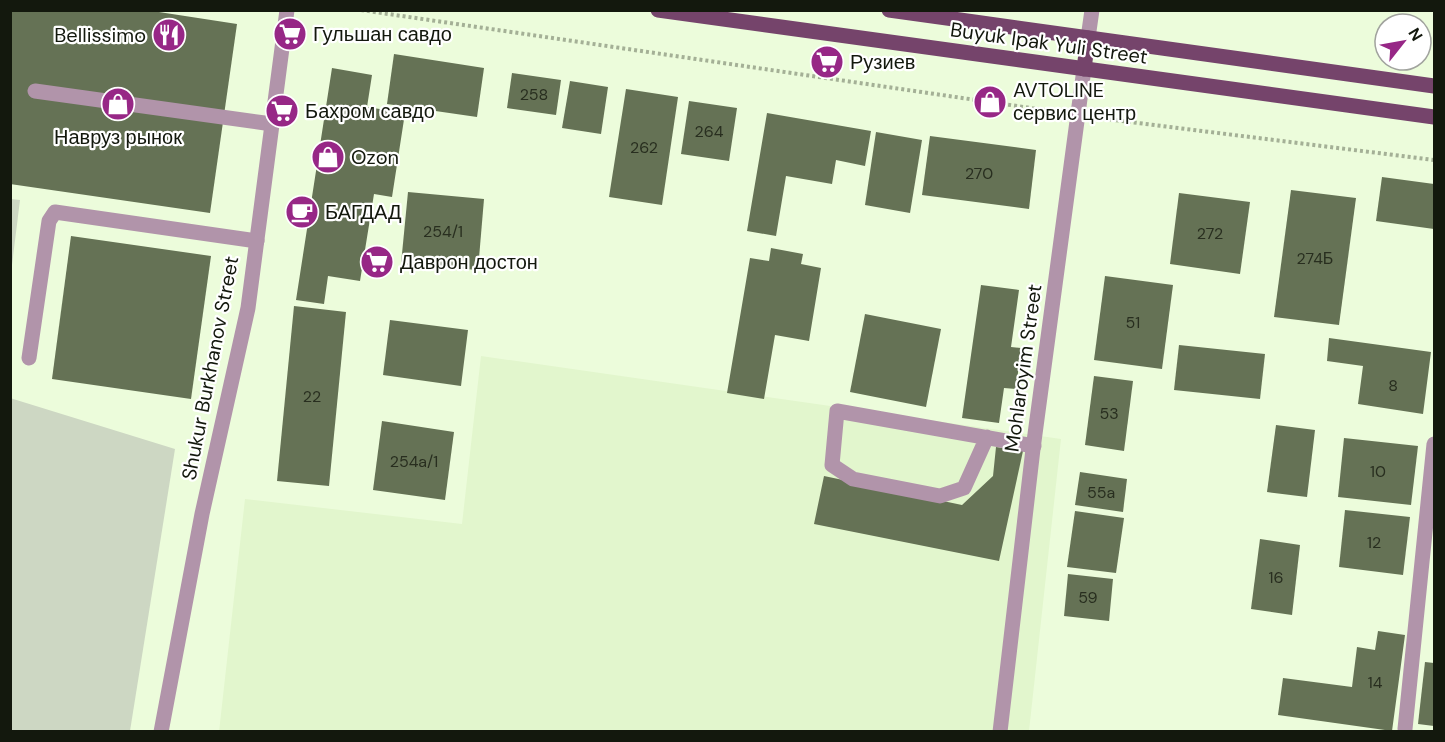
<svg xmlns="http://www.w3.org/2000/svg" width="1445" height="742" viewBox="0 0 1445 742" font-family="'DM Sans',sans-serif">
	<rect width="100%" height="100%" fill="#ecfcdb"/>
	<!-- built -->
	<polygon fill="#e2f6cd" points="481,356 1061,439 1029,731 219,732 245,499 462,524"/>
	<!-- green -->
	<g fill="#cdd7c3">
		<polygon points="11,199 20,200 11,273 10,199"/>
		<polygon points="10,398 175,449 130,731 11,731"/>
	</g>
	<!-- building -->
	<g fill="#657255">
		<polygon points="10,10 146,10 237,24 210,213 10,184"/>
		<polygon points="394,54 484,68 477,117 387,104"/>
		<polygon points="332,68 372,75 367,107 405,113 392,197 374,194 360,281 328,276 324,304 296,300"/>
		<polygon points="512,73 561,80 556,115 507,108"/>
		<polygon points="570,81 608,87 601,134 562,128"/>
		<polygon points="626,89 678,97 662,205 609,197"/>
		<polygon points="689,101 737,108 729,161 681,154"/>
		<polygon points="767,113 871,131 865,166 836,160 832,184 786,176 776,236 747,231"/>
		<polygon points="876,132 922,140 910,213 865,205"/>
		<polygon points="930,136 1036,150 1029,209 922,195"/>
		<polygon points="1382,177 1434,184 1434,229 1376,221"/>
		<polygon points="1291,190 1356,198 1339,325 1274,317"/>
		<polygon points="408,192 484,199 478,270 401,264"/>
		<polygon points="1179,193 1250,202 1240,274 1170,264"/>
		<polygon points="71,236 211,256 191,399 52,379"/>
		<polygon points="771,248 803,254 801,264 821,268 809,341 775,335 764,399 727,393 750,258 769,261"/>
		<polygon points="1105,276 1173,285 1162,369 1094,360"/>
		<polygon points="981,285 1019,290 1011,347 1021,348 1016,389 1004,388 999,423 962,418"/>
		<polygon points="294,306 346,312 329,486 277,481"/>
		<polygon points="865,314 941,329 926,407 850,392"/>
		<polygon points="390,320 468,330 461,386 383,375"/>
		<polygon points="1329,338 1431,352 1423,414 1358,404 1363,366 1327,361"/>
		<polygon points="1179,345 1265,354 1260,399 1174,390"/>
		<polygon points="1094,376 1133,381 1124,451 1085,445"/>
		<polygon points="382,421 454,432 445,500 373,490"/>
		<polygon points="1276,425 1315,430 1307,497 1267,492"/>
		<polygon points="1344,438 1418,446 1411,505 1338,497"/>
		<polygon points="996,447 1023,451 999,561 814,524 824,476 962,505 993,476"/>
		<polygon points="1080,472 1127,479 1123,512 1075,505"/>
		<polygon points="1345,510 1410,517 1403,575 1339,567"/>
		<polygon points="1075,511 1124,518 1116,573 1067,567"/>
		<polygon points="1260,539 1300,545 1292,615 1251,609"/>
		<polygon points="1068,574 1113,579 1109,621 1064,616"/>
		<polygon points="1378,631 1405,635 1392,731 1278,715 1283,678 1352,687 1357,647 1375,650"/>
		<polygon points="1425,662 1434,663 1434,726 1418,724"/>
	</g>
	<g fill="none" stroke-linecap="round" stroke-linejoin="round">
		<!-- path -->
		<g stroke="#a4b096" stroke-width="4" stroke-dasharray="3 3" stroke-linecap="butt">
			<polyline points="361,10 1058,112"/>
			<polyline points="1098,118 1434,160"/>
		</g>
		<!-- minor -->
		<g stroke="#b194aa" stroke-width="15">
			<polyline points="1088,38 1092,10"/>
			<polyline points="35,91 272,124"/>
			<polyline points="29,358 49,221 55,212 257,241"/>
			<polyline points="987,437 964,488 940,496 853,479 832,465 837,411 1034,446"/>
			<polyline points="1405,729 1434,444"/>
			<polyline points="161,732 202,514 248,308 287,10"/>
			<polyline points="1000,732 1033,449 1084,69"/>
		</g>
		<!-- major -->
		<g stroke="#75446b" stroke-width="15">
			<polyline points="658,10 1434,117"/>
			<polyline points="889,10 1434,86"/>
			<polyline points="1084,69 1088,38"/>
		</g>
	</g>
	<!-- icons -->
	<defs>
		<g id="supermarket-disc" transform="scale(1.725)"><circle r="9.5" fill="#972786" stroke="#fff"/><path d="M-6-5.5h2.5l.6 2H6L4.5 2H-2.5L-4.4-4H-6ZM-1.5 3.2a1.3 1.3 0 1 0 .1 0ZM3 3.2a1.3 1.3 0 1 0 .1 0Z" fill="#fff"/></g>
		<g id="restaurant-disc" transform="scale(1.725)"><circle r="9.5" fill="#972786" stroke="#fff"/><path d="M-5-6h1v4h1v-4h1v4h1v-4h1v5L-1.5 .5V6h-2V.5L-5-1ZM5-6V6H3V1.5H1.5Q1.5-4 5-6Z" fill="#fff"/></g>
		<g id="shop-disc" transform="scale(1.725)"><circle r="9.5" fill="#972786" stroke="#fff"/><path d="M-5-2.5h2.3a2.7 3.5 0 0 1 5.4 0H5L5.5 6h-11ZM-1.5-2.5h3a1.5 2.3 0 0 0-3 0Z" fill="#fff"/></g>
		<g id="cafe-disc" transform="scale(1.725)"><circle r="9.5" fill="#972786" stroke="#fff"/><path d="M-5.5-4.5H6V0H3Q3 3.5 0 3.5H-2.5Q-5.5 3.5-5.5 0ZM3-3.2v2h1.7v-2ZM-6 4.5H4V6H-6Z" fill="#fff"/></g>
	</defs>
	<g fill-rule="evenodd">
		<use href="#supermarket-disc" x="290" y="34"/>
		<use href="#restaurant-disc" x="169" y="35"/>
		<use href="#supermarket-disc" x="827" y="62"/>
		<use href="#shop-disc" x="990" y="102"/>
		<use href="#shop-disc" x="118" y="104"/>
		<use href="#supermarket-disc" x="282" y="111"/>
		<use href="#shop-disc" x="328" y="157"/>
		<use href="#cafe-disc" x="302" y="212"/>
		<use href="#supermarket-disc" x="377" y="262"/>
	</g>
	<g text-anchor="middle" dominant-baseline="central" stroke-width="4.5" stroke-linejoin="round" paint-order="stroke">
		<!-- number labels -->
		<g font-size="16" fill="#282e1f">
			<text x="534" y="94">258</text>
			<text x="709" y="131">264</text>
			<text x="644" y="147">262</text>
			<text x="979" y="173">270</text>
			<text x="443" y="231">254/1</text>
			<text x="1210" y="233">272</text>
			<text x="1315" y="258">274Б</text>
			<text x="1133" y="322">51</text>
			<text x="1393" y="385">8</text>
			<text x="312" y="396">22</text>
			<text x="1109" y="413">53</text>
			<text x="414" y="461">254a/1</text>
			<text x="1378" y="471">10</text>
			<text x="1101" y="492">55a</text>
			<text x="1374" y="542">12</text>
			<text x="1276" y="577">16</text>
			<text x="1088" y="597">59</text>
			<text x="1375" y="682">14</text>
		</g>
		<!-- poi labels -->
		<g font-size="20" fill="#13180d" stroke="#fff" text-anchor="start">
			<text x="313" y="34">Гульшан савдо</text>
			<text x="146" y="35" text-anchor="end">Bellissimo</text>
			<text x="850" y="62">Рузиев</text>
			<text x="1013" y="90">AVTOLINE<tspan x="1013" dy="23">сервис центр</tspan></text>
			<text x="305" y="111">Бахром савдо</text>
			<text x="118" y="137" text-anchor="middle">Навруз рынок</text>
			<text x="351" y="157">Ozon</text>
			<text x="325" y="212">БАГДАД</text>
			<text x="400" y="262">Даврон достон</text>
		</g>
		<!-- street labels -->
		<g font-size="20" fill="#13180d" stroke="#fff">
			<text transform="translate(1049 43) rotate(8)">Buyuk Ipak Yuli Street</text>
			<text transform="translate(210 368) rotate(-79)">Shukur Burkhanov Street</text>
			<text transform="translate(1023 368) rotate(-82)">Mohlaroyim Street</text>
		</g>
	</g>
	<!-- border -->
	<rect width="1445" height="742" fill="none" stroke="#13180d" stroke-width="24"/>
	<!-- north arrow -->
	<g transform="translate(1403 42) rotate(59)"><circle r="28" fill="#ffffff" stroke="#a1a39e" stroke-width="1.5"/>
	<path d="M0-4.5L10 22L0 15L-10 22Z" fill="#972786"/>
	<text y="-9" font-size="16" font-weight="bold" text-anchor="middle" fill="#13180d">N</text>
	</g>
</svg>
